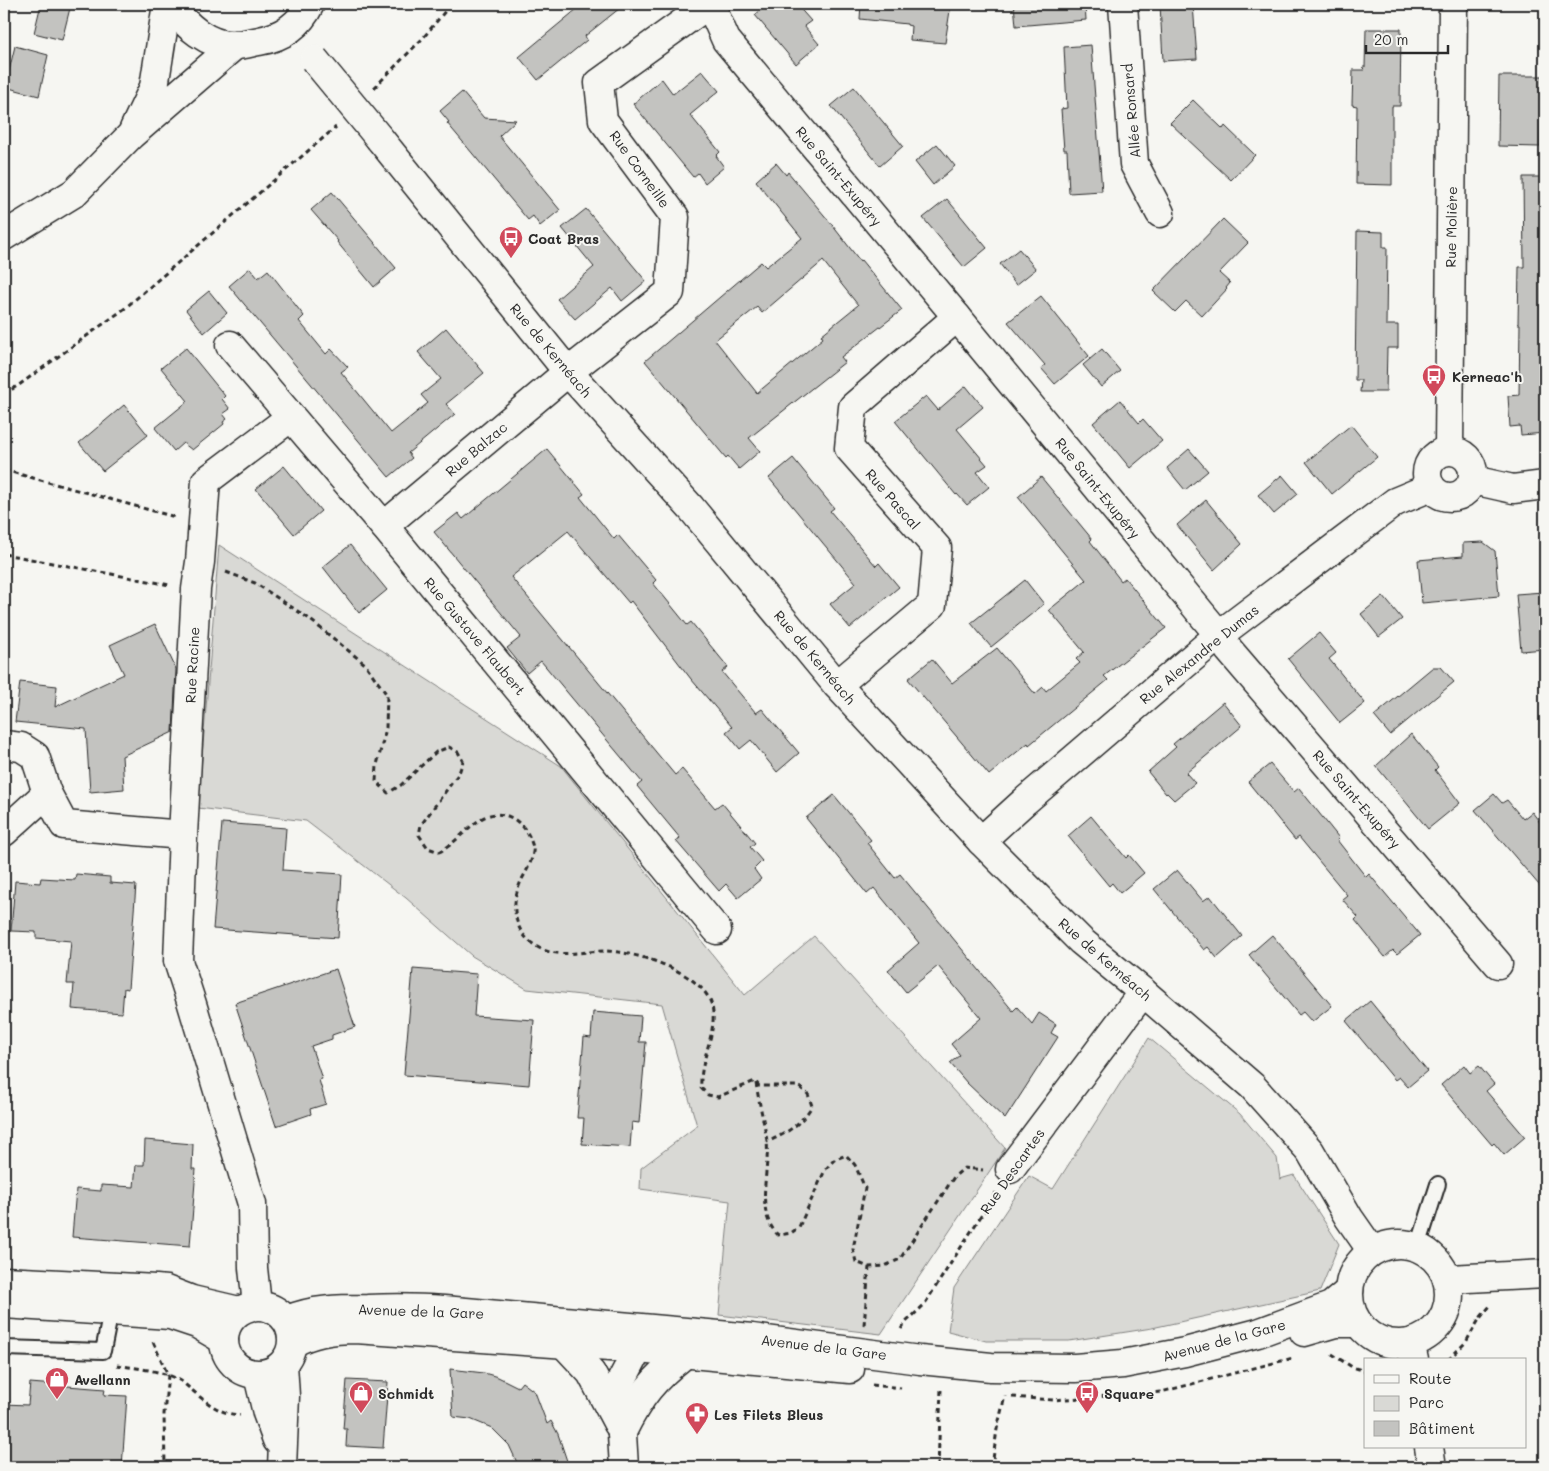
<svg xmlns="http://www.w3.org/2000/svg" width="1549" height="1471" viewBox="0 0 1549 1471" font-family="Mali,sans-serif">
	<rect width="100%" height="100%" fill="#f6f6f2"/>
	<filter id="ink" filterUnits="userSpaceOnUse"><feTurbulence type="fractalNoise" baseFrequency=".02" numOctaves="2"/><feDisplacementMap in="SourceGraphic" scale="10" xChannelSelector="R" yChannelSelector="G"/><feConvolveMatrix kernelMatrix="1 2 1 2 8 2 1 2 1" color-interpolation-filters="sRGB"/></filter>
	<g filter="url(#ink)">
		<!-- green -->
		<g fill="#d9d9d5" stroke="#828280">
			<polygon points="219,545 561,766 745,995 814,936 1005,1148 881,1334 719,1315 730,1201 640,1189 641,1168 697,1126 662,1004 527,989 472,956 406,898 306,821 198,808"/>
			<polygon points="1149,1038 1240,1114 1277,1158 1280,1179 1294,1175 1339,1244 1320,1291 1152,1328 1069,1341 986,1341 948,1331 954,1288 1029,1176 1053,1189"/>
		</g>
		<!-- building -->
		<g fill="#c3c3c0" stroke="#2b2b2b" fill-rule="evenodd">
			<polygon points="41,4 71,4 62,40 34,33"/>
			<polygon points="583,4 625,4 585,36 587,40 538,80 519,57"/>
			<polygon points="768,4 796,4 811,21 804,26 819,44 796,64 755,15"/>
			<polygon points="861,4 951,4 945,43 910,40 911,26 907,25 907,24 860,19"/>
			<polygon points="1014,4 1085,4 1086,20 1016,26"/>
			<polygon points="1160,4 1193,4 1197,59 1163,61"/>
			<polygon points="1366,29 1401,29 1400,106 1392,106 1392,185 1356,184 1357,106 1352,105 1353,70 1364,70 1363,67 1365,67"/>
			<polygon points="1091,45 1102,191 1069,193 1067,150 1064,150 1061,109 1067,108 1064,47"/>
			<polygon points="15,46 48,55 39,96 5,87"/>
			<polygon points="702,71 719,91 690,115 720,152 716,156 724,167 705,183 698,173 693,177 633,104 662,79 673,94"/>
			<polygon points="1499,76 1545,76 1545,113 1541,113 1540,147 1498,146"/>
			<polygon points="854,87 903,146 880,166 831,106"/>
			<polygon points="462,92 484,118 516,120 499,136 560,210 540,226 533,216 528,220 447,123 449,122 440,111"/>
			<polygon points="1193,100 1223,129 1225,126 1255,155 1231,180 1170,123"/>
			<polygon points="937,144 955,166 933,185 915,162"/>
			<path d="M776,163L786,175L788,172L829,221L860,261L861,260L902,310L841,357L845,362L749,438L760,451L739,469L728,456L726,458L645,361L761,262L766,267L802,238L756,181ZM823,261L858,305L821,335L823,338L757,393L715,340L757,307L762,313Z"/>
			<polygon points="1523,177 1545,177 1545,365 1542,365 1545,398 1545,433 1521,435 1520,426 1510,427 1508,396 1519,395 1520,324 1518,324 1519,267 1524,267"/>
			<polygon points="332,192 396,268 374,287 337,242 338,241 311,210"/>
			<polygon points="947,199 987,248 964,267 923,218"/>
			<polygon points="586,209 646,281 622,301 612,288 575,319 557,299 594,267 562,228"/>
			<polygon points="1223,219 1248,243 1219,273 1230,283 1226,288 1227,289 1202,316 1186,301 1175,312 1153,291"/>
			<polygon points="1357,231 1383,232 1383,247 1387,247 1386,325 1398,325 1398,348 1387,348 1386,392 1360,392 1361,380 1355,380"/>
			<polygon points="1019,249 1036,269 1016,285 1000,264"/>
			<polygon points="250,268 258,278 268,270 304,316 299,321 326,354 331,349 348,367 341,372 391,433 428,403 421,395 441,379 418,352 446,328 484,373 446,404 455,414 408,453 412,458 389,477 229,286"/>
			<polygon points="209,291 227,313 204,333 186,310"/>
			<polygon points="1041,296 1089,356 1055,384 1041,368 1045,365 1008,322"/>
			<polygon points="186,348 225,396 222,399 230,409 223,414 227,419 223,422 224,424 192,450 183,443 174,451 155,428 188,401 161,368"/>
			<polygon points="1102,349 1120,371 1101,387 1083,365"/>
			<polygon points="966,386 983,407 957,429 987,465 977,472 989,487 967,505 957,494 956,495 895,421 926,396 938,410"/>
			<polygon points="1120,400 1139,423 1143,419 1162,441 1130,468 1093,423"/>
			<polygon points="124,405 148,435 103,471 79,443"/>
			<polygon points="1351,425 1377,457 1332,494 1306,462"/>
			<polygon points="547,449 584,494 580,497 614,539 618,535 656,580 653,583 687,625 691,622 728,667 722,672 756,713 762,709 799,753 777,772 751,740 740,749 726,732 732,727 691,679 631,601 629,603 568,531 511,577 675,775 682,769 715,808 722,803 755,843 750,847 762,861 754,869 761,879 738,898 726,884 719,891 676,841 680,838 637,786 642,782 541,661 527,673 507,648 521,637 434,532 458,513 463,519"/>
			<polygon points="1189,449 1208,471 1185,490 1167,468"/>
			<polygon points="793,458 834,508 830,511 876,566 879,563 899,587 850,628 830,604 856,583 769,478"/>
			<polygon points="284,466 321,511 294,534 256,489"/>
			<polygon points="1282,475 1298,494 1274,514 1258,495"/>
			<polygon points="1041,477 1092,539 1090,541 1121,581 1125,578 1166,628 1104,676 1108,680 1029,745 1028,743 989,775 908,679 932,659 952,683 997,648 1035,694 1043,687 1046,691 1080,663 1076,659 1084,652 1049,610 1086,580 1018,497"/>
			<polygon points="1206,500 1242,544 1214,570 1177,525"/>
			<polygon points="1483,542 1495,551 1499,596 1422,603 1418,560 1463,556 1463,543"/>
			<polygon points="350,545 387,590 359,613 323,567"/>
			<polygon points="1025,580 1044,604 991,647 971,623"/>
			<polygon points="1543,592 1545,649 1521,651 1516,594"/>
			<polygon points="1383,596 1402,619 1379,637 1361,614"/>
			<polygon points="155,624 176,669 173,732 122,756 124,789 90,792 86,729 15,722 20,682 57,686 55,707 124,674 110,645"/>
			<polygon points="1319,633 1336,653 1329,659 1365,703 1340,723 1288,659"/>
			<polygon points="1433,667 1441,667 1454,682 1390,735 1374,716"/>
			<polygon points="1223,702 1242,726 1186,773 1195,783 1174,800 1167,793 1166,794 1148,772 1176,747 1173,744"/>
			<polygon points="1411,734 1438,767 1435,770 1460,803 1428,829 1376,766"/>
			<polygon points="1270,764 1294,792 1299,788 1339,838 1337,840 1366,877 1369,874 1420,935 1397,954 1393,950 1385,957 1355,920 1358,917 1342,899 1347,895 1299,837 1295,840 1248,782"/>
			<polygon points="1494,794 1502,803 1507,800 1523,819 1532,812 1545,829 1545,892 1475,810"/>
			<polygon points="834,795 871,840 867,843 895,878 900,874 1013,1011 1017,1007 1032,1024 1039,1013 1056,1024 1051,1033 1058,1037 1005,1119 967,1083 950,1063 960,1055 951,1044 981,1018 938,966 906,992 888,970 919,943 874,888 867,894 806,818"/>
			<polygon points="1091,816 1126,858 1129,855 1144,873 1120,893 1112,883 1109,886 1068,836"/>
			<polygon points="222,823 286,828 283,870 342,874 338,938 213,929"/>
			<polygon points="1177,870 1203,901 1210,896 1242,936 1217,958 1208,947 1204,950 1154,889"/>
			<polygon points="76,874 110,877 110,883 136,885 128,989 124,988 122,1013 72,1009 74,984 67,984 71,941 36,938 36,932 11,931 15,881 40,883 41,878 75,880"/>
			<polygon points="1272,935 1332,1006 1312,1022 1303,1012 1299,1015 1249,955"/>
			<polygon points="336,969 355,1027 332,1035 332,1039 311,1046 322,1079 319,1080 326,1104 310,1109 311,1114 276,1126 235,1003"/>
			<polygon points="413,969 477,974 474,1016 534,1020 529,1085 404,1075"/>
			<polygon points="1370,1001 1427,1071 1408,1087 1399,1077 1395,1080 1346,1021"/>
			<polygon points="593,1012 641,1016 639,1042 646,1042 639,1123 632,1122 630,1147 582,1144 584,1118 577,1118 584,1037 591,1038"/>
			<polygon points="1464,1065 1470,1073 1479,1066 1494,1084 1486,1091 1525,1137 1504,1155 1494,1143 1492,1145 1441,1085"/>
			<polygon points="145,1140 193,1144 192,1169 196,1169 190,1246 72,1237 76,1189 101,1191 101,1185 134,1187 136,1165 144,1165"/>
			<polygon points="450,1369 484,1373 498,1377 518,1387 522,1382 535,1392 547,1424 551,1421 558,1434 569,1467 519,1467 509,1445 492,1428 470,1419 453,1417"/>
			<polygon points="347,1380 388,1382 383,1448 346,1446 347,1429 343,1429"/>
			<polygon points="30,1383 105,1389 104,1395 127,1396 122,1467 4,1467 4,1404 28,1405"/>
		</g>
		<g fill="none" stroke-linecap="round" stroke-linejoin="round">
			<!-- service casing -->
			<g stroke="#2b2b2b" stroke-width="18">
				<g id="service">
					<polyline points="1418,1247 1438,1184"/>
					<polyline points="4,1348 103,1351 111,1311"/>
				</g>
			</g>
			<!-- minor casing -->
			<g stroke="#2b2b2b" stroke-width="31">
				<g id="minor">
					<polyline points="710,4 726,40 957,317 1219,635 1229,650 1498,964"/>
					<polyline points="1123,4 1134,164 1160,213"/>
					<polyline points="230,345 384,526 717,930"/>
					<polyline points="1449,450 1453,4"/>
					<circle cx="1450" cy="474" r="23"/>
					<polyline points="1473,480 1513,489 1545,485"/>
					<polyline points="384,526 568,372 670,292 675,217 603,120 599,83 709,4"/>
					<polyline points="837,685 932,605 937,548 849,448 853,407 957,317"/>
					<polyline points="4,745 21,747 35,756 47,793 64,825 183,835 196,589 200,562 206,481 291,417"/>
					<polyline points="4,832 47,793"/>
					<polyline points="183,835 178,961 192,1004 252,1204 253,1268 257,1305"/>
					<polyline points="981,841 1025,801 1219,635 1395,502 1431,487"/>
					<polyline points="1010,1169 1143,992"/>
					<polyline points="1410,1343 1414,1360"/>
					<polyline points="564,1344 591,1373 618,1424"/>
					<polyline points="258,1375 267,1413 277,1440"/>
					<path d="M622,1432C640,1396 653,1379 685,1354"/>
					<polyline points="1429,1447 1432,1467"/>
					<polyline points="282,1467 285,1396 283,1364"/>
					<polyline points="624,1467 619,1385 638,1349 659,1339"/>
				</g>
			</g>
			<!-- secondary casing -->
			<g stroke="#2b2b2b" stroke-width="31">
				<g id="secondary">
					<path d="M171,4C184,25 209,47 236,45C244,45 252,42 259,41C282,37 300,25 310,4"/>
					<polyline points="134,129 154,87 167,4"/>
					<polyline points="380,139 568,372 691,508 837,685 981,841 1081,941 1143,992 1252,1086 1310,1151 1349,1218 1372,1251"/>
					<polyline points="4,236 74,193 131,135 235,45"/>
					<circle cx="1399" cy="1294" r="50"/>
					<polyline points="1449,1279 1545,1274"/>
					<polyline points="4,1281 156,1289 166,1290 192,1300 239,1311"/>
					<polyline points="4,1304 170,1315 197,1324 224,1340"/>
					<circle cx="258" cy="1340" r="34"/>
					<path d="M287,1320C313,1309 339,1309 367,1309C393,1308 418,1308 444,1310L752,1338L920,1360L991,1367L1075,1368L1123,1364L1185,1352L1258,1333L1331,1306L1349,1291"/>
					<polyline points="1304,1332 1335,1323 1358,1323"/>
					<path d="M293,1343C312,1332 334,1329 356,1329L638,1349L850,1369"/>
				</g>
			</g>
			<!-- path -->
			<g stroke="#2b2b2b" stroke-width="3" stroke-dasharray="5 4" stroke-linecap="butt">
				<polyline points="374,88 423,38 451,4"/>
				<polyline points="4,394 19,385 124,309 336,127"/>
				<polyline points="4,470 175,517"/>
				<polyline points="4,554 170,585"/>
				<path d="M226,572L255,583L308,618L365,664L387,695L386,728L377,765L376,781L388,793L401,785L436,752L449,747L458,752L463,761L459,773L421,825L419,835L428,848L439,852C456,844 471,822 487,816C506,809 525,823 531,841C532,844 534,848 533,852C531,867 524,873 519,886C511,906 514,930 533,944C553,960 582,951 606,951C637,952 703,972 712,1006C718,1033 699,1060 701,1088L708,1095L718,1097L755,1081L759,1086H798L808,1094L812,1106C801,1124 786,1134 767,1142"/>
				<path d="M756,1083C759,1103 764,1122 767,1141C770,1172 754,1211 778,1235L791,1233L799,1227L825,1170L834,1160L846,1155L855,1165L865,1188L853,1249L856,1262L869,1267L885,1266L900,1259L954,1177L964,1168L983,1170"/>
				<polyline points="864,1325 869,1267"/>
				<polyline points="901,1329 906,1322 924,1305 997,1191"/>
				<polyline points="153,1342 168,1375 164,1414 165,1467"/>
				<polyline points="1332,1354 1352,1367 1365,1371"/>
				<polyline points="1448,1360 1466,1342 1480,1318 1490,1306"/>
				<path d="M117,1365C139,1369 162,1370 181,1381C185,1384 189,1388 193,1391C208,1404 221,1414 240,1415"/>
				<polyline points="872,1385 901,1388"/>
				<polyline points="1012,1397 1053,1400 1161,1392 1293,1358"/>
				<polyline points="938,1467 941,1389"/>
				<polyline points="992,1467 997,1429 1005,1396"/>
			</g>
			<!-- service -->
			<use href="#service" stroke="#f6f6f2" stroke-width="14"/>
			<!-- minor -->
			<use href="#minor" stroke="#f6f6f2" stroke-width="28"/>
			<!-- secondary -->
			<use href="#secondary" stroke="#f6f6f2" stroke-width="28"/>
			<!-- secondary-bridge casing -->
			<g stroke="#2b2b2b" stroke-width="31" stroke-linecap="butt">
				<polyline id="secondary-bridge" points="314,59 380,139"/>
			</g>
			<!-- secondary-bridge -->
			<use href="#secondary-bridge" stroke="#f6f6f2" stroke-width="28"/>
		</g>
	</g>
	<!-- icons -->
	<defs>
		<g id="bus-pin" transform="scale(1.25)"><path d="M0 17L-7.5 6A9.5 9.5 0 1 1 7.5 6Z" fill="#d1495b" stroke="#f6f6f2"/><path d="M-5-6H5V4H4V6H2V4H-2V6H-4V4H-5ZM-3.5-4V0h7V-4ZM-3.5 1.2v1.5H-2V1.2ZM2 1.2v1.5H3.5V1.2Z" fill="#fff"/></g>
		<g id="shop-pin" transform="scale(1.25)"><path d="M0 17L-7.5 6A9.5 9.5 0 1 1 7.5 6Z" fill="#d1495b" stroke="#f6f6f2"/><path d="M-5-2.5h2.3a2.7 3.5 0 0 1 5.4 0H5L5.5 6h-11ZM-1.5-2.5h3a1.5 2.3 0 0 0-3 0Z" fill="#fff"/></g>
		<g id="pharmacy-pin" transform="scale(1.25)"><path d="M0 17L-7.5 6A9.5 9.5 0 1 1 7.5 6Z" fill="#d1495b" stroke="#f6f6f2"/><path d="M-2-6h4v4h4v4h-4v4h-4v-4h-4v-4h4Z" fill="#fff"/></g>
	</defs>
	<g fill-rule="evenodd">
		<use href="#bus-pin" x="511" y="238"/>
		<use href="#bus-pin" x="1434" y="376"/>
		<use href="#shop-pin" x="57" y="1379"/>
		<use href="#shop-pin" x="361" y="1393"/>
		<use href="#bus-pin" x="1087" y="1393"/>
		<use href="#pharmacy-pin" x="697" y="1414"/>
	</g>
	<g text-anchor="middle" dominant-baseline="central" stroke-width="4" stroke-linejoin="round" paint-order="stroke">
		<!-- street labels -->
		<g font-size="14" fill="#2b2b2b" stroke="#f6f6f2">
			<text transform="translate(1131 111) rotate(-95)">Allée Ronsard</text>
			<text transform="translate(640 169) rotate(54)">Rue Corneille</text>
			<text transform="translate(839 176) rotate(50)">Rue Saint-Exupéry</text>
			<text transform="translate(1451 227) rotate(-89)">Rue Molière</text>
			<text transform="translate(551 350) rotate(50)">Rue de Kernéach</text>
			<text transform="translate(476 449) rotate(-40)">Rue Balzac</text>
			<text transform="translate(1098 488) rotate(51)">Rue Saint-Exupéry</text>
			<text transform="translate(893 499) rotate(49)">Rue Pascal</text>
			<text transform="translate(475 636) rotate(50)">Rue Gustave Flaubert</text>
			<text transform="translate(1199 654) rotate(-39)">Rue Alexandre Dumas</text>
			<text transform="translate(815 657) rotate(50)">Rue de Kernéach</text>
			<text transform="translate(192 665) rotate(-87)">Rue Racine</text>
			<text transform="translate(1357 799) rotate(49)">Rue Saint-Exupéry</text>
			<text transform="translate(1105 959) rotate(41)">Rue de Kernéach</text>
			<text transform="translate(1012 1171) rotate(-55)">Rue Descartes</text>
			<text transform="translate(421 1311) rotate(2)">Avenue de la Gare</text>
			<text transform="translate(1224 1340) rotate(-15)">Avenue de la Gare</text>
			<text transform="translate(824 1347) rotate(7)">Avenue de la Gare</text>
		</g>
		<!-- poi labels -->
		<g font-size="14" font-weight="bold" fill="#2b2b2b" stroke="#f6f6f2" text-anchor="start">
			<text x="528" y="238">Coat Bras</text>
			<text x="1452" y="376">Kerneac'h</text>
			<text x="74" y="1379">Avellann</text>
			<text x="378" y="1393">Schmidt</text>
			<text x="1104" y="1393">Square</text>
			<text x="714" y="1414">Les Filets Bleus</text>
		</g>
	</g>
	<!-- margin -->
	<rect width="1549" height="1471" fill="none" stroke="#f6f6f2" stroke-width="20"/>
	<rect x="10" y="10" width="1529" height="1451" fill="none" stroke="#2b2b2b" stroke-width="2" filter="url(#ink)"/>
	<!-- legend -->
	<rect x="1364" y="1358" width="162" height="90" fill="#f6f6f2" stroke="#a5a5a2"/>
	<rect x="1374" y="1375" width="25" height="8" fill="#f6f6f2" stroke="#a5a5a2"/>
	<text x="1409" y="1384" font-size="15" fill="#2b2b2b">Route</text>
	<rect x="1374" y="1396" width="25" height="15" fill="#d9d9d5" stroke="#a5a5a2"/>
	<text x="1409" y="1408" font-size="15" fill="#2b2b2b">Parc</text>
	<rect x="1374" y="1421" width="25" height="15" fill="#c3c3c0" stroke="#a5a5a2"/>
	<text x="1409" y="1434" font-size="15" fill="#2b2b2b">Bâtiment</text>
	<!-- scale -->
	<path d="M1366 45v8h82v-8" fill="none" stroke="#2b2b2b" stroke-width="2.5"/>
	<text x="1374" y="45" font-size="15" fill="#2b2b2b" stroke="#f6f6f2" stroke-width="4" paint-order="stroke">20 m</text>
</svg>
